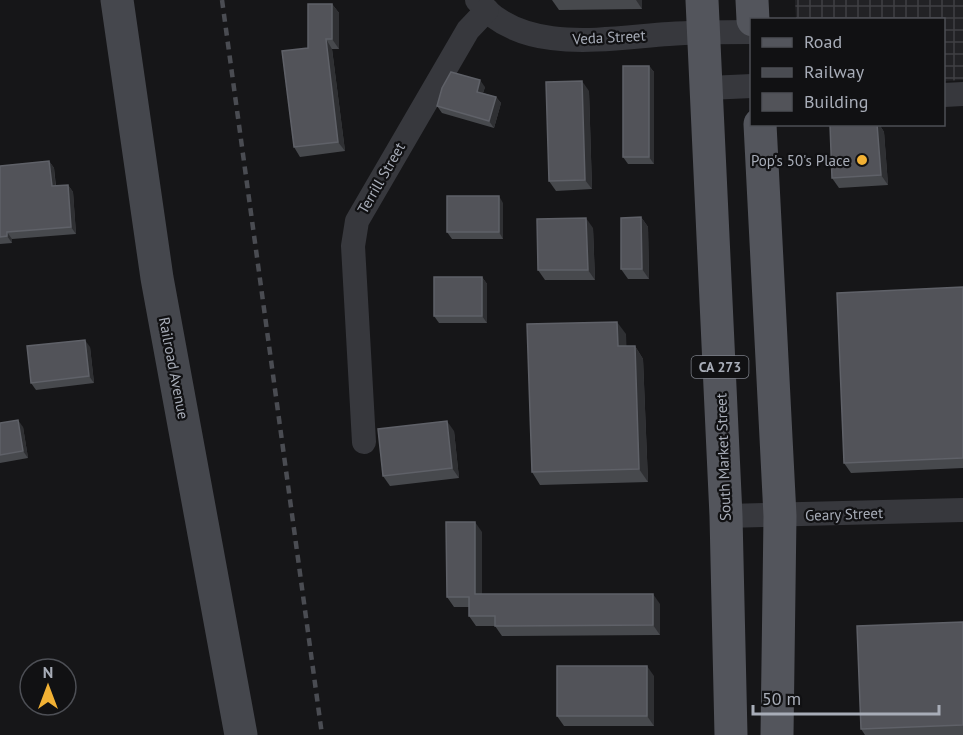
<svg xmlns="http://www.w3.org/2000/svg" width="963" height="735" viewBox="0 0 963 735" font-family="'PT Sans',sans-serif">
	<defs>
		<pattern id="industrial-grid" width="8" height="8" patternUnits="userSpaceOnUse" patternTransform="scale(1.5)"><rect width="8" height="8" fill="#222225"/><path d="M0 4h8M4 0v8" fill="none" stroke="#3f3f43"/></pattern>
	</defs>
	<rect width="100%" height="100%" fill="#161618"/>
	<!-- industrial -->
	<polygon fill="url(#industrial-grid)" points="795,0 963,0 963,80 944,81 944,20 796,19"/>
	<g fill="none" stroke-linecap="round" stroke-linejoin="round">
		<!-- minor -->
		<g stroke="#37383d" stroke-width="24">
			<path d="M477,0C521,56 608,38 669,34C696,32 724,32 752,32"/>
			<polyline points="708,88 752,86"/>
			<polyline points="944,95 963,94"/>
			<polyline points="364,442 353,246 357,221 468,30 487,10"/>
			<polyline points="726,516 963,510"/>
		</g>
		<!-- secondary -->
		<polyline stroke="#45474d" stroke-width="33" points="117,0 157,278 241,735"/>
		<!-- primary -->
		<g stroke="#53555c" stroke-width="33">
			<polyline points="702,0 726,516 731,735"/>
			<polyline points="752,0 753,20"/>
			<polyline points="760,124 780,516 777,735"/>
		</g>
		<!-- rail -->
		<polyline stroke="#4a4c52" stroke-width="4.5" stroke-dasharray="8 6" stroke-linecap="butt" points="222,0 322,735"/>
	</g>
	<!-- wall -->
	<g fill="#47494d">
		<polygon points="552,0 642,0 642,9 559,10"/>
		<polygon points="332,4 339,13 339,49 332,49 345,151 300,157 294,147"/>
		<polygon points="649,66 654,72 654,164 628,164 623,157"/>
		<polygon points="485,87 483,93 496,97 501,103 494,128 442,113 437,106"/>
		<polygon points="589,91 592,189 556,191 549,181"/>
		<polygon points="879,124 884,132 888,185 839,188 832,178 830,125"/>
		<polygon points="49,161 54,168 56,186 68,185 73,192 76,234 12,239 12,243 0,244 0,166"/>
		<polygon points="503,203 503,239 452,239 447,232"/>
		<polygon points="641,217 648,227 649,279 628,279 621,269"/>
		<polygon points="593,228 595,280 545,280 538,270"/>
		<polygon points="482,277 487,284 487,323 439,323 434,316"/>
		<polygon points="963,287 963,468 851,473 844,463"/>
		<polygon points="626,334 626,346 635,346 643,359 648,482 540,485 532,472"/>
		<polygon points="90,347 94,383 36,390 31,383"/>
		<polygon points="0,423 23,427 28,458 0,463"/>
		<polygon points="454,431 459,478 390,486 383,476"/>
		<polygon points="482,532 482,594 660,604 660,635 502,636 495,626 476,626 469,616 469,607 454,607 447,597"/>
		<polygon points="963,622 963,735 865,735 861,729"/>
		<polygon points="654,676 654,726 564,726 557,716"/>
	</g>
	<!-- shaded-wall -->
	<g fill="#2f3033">
		<polygon points="636,0 642,0 642,9"/>
		<polygon points="332,4 339,13 339,49 332,39"/>
		<polygon points="326,39 332,49 345,151 338,142"/>
		<polygon points="649,66 654,72 654,164 649,157"/>
		<polygon points="480,80 485,87 481,99 477,92"/>
		<polygon points="582,81 589,91 592,189 585,180"/>
		<polygon points="496,97 501,103 494,128 489,121"/>
		<polygon points="877,124 879,124 884,132 888,185 881,175"/>
		<polygon points="49,161 54,168 56,193 52,186"/>
		<polygon points="68,185 73,192 76,234 71,227"/>
		<polygon points="499,196 503,203 503,239 499,232"/>
		<polygon points="641,217 648,227 649,279 642,269"/>
		<polygon points="586,218 593,228 595,280 588,270"/>
		<polygon points="7,232 12,239 12,243 7,236"/>
		<polygon points="482,277 487,284 487,323 482,316"/>
		<polygon points="617,322 626,334 627,359 618,346"/>
		<polygon points="85,340 90,347 94,383 89,376"/>
		<polygon points="635,346 643,359 648,482 639,469"/>
		<polygon points="18,420 23,427 28,458 23,451"/>
		<polygon points="447,421 454,431 459,478 452,468"/>
		<polygon points="475,522 482,532 482,604 475,594"/>
		<polygon points="653,594 660,604 660,635 653,625"/>
		<polygon points="647,666 654,676 654,726 647,716"/>
	</g>
	<!-- building -->
	<g fill="#525359" stroke="#5f6168" stroke-width="1.5">
		<polygon points="308,4 332,4 332,39 326,39 338,142 294,147 282,51 308,48"/>
		<rect x="623" y="66" width="26" height="91"/>
		<polygon points="451,72 480,80 477,92 496,97 489,121 437,106 442,88"/>
		<polygon points="582,81 585,180 549,181 546,82"/>
		<polygon points="877,124 881,175 832,178 830,125"/>
		<polygon points="49,161 52,186 68,185 71,227 7,232 7,236 0,237 0,166"/>
		<rect x="447" y="196" width="52" height="36"/>
		<polygon points="641,217 642,269 621,269 621,218"/>
		<polygon points="586,218 588,270 538,270 537,219"/>
		<rect x="434" y="277" width="48" height="39"/>
		<polygon points="963,287 963,458 844,463 837,293"/>
		<polygon points="617,322 618,346 635,346 639,469 532,472 527,324"/>
		<polygon points="85,340 89,376 31,383 27,346"/>
		<polygon points="18,420 23,451 0,455 0,423"/>
		<polygon points="447,421 452,468 383,476 378,429"/>
		<polygon points="446,522 475,522 475,594 653,594 653,625 495,626 495,616 469,616 469,597 447,597"/>
		<polygon points="963,622 963,725 861,729 857,626"/>
		<rect x="557" y="666" width="90" height="50"/>
	</g>
	<!-- markers -->
	<circle fill="#f2b134" stroke="#111113" stroke-width="2" cx="862" cy="160" r="6"/>
	<g text-anchor="middle" dominant-baseline="central" stroke-width="4.5" stroke-linejoin="round" paint-order="stroke">
		<!-- shield labels -->
		<rect fill="#111113" stroke="#7b7e86" stroke-width="1.5" x="691.5" y="356" width="57" height="22" rx="4.5"/>
		<g font-size="14" font-weight="bold" fill="#a8adb8">
			<text x="720" y="367">CA 273</text>
		</g>
		<!-- street labels -->
		<g font-size="15" fill="#a8adb8" stroke="#111113">
			<text transform="translate(609 37) rotate(-3)">Veda Street</text>
			<text transform="translate(381 178) rotate(-60)">Terrill Street</text>
			<text transform="translate(174 368) rotate(79)">Railroad Avenue</text>
			<text transform="translate(723 457) rotate(-92)">South Market Street</text>
			<text transform="translate(844 514) rotate(-2)">Geary Street</text>
		</g>
		<!-- poi labels -->
		<g font-size="15" fill="#a8adb8" stroke="#111113" text-anchor="end">
			<text x="850" y="160">Pop's 50's Place</text>
		</g>
	</g>
	<!-- legend -->
	<rect x="750" y="18" width="195" height="108" fill="#111113" stroke="#4d4f55" stroke-width="1.5"/>
	<rect x="762" y="38" width="30" height="9" fill="#53555c" stroke="#4d4f55" stroke-width="1.5"/>
	<text x="804" y="48" font-size="18" fill="#a8adb8">Road</text>
	<rect x="762" y="68" width="30" height="9" fill="#4a4c52" stroke="#4d4f55" stroke-width="1.5"/>
	<text x="804" y="78" font-size="18" fill="#a8adb8">Railway</text>
	<rect x="762" y="93" width="30" height="18" fill="#525359" stroke="#4d4f55" stroke-width="1.5"/>
	<text x="804" y="108" font-size="18" fill="#a8adb8">Building</text>
	<!-- north arrow -->
	<g transform="translate(48 687)"><circle r="28" fill="#111113" stroke="#4d4f55" stroke-width="1.5"/>
	<path d="M0-4.5L10 22L0 15L-10 22Z" fill="#f2b134"/>
	<text y="-9" font-size="16" font-weight="bold" text-anchor="middle" fill="#a8adb8">N</text>
	</g>
	<!-- scale -->
	<path d="M753 705v9h186v-9" fill="none" stroke="#a8adb8" stroke-width="3"/>
	<text x="762" y="705" font-size="18" fill="#a8adb8" stroke="#111113" stroke-width="4.5" paint-order="stroke">50 m</text>
</svg>
